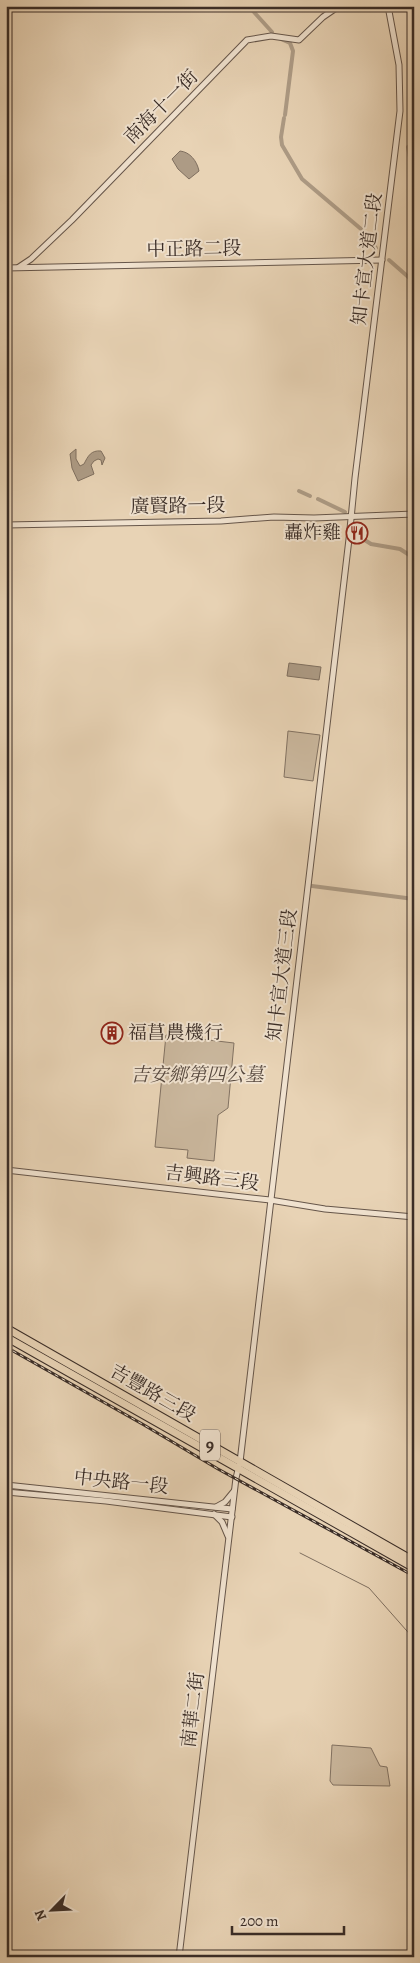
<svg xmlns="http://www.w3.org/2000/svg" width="420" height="1963" viewBox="0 0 420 1963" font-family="Alegreya,'Noto Serif TC',serif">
	<rect width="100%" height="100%" fill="#e8d3b5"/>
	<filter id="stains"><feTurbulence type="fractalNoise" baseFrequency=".004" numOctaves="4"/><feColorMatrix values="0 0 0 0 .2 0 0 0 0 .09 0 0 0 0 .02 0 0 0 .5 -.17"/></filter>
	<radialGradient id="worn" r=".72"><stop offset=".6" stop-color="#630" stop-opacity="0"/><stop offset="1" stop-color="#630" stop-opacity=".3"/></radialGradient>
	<!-- green -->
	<g fill="#cab79d" stroke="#827262">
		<polygon points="288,731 320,735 313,781 284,777"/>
		<polygon points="166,1035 234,1043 228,1108 218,1115 214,1161 187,1158 188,1150 155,1147"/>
		<polygon points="332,1745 371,1748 380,1766 387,1767 390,1786 333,1785 330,1781"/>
	</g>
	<!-- water -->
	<g fill="#ad9b85" stroke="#7f6f5f">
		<path d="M180,151C190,152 197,161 199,171L189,179L178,169L172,159Z"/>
		<path d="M76,449V459L80,466L84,464C88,456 91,450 101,451L105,458L102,465L101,460L98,459L94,461L91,465L94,474L78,481L72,468L70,454Z"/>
		<polygon points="289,663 321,667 319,680 287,676"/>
	</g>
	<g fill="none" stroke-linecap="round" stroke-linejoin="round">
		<!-- stream -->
		<polyline stroke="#7f6f5f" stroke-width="1" points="300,1553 369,1588 414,1639"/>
		<!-- canal -->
		<g stroke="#ad9b85" stroke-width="4">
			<polyline points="252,6 253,11 272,32"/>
			<polyline points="281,39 290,43 293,51 285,115"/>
			<polyline points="284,118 281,137 282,145 302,179 361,229 376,248"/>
			<polyline points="408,147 414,180"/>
			<polyline points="389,260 414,282"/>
			<polyline points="299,491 310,496"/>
			<polyline points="318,499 345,512"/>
			<polyline points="355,534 371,544 400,549 414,558"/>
			<polyline points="312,886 414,899"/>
		</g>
		<!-- tertiary casing -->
		<g stroke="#66564a" stroke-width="7">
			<g id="tertiary">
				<polyline points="19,267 31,259 72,220 247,40 271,36 299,40 323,17 339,6"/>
				<polyline points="6,268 382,260"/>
				<polyline points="6,525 221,521 274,517 314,518 414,514"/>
				<polyline points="6,1170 270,1200 325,1209 414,1217"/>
				<polyline points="6,1485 232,1509"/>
				<polyline points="6,1492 106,1501 232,1517"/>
				<polyline points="216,1507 225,1502 234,1491"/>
				<polyline points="214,1514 222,1522 228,1536"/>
				<polyline points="179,1957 236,1478 240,1462 349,539 355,478 400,111 399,65 388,6"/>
			</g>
		</g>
		<!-- primary casing -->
		<g stroke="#3a2d27" stroke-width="9">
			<g id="primary">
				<polyline points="6,1328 414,1561"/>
				<polyline points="6,1337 414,1568"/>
			</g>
		</g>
		<!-- tertiary -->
		<use href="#tertiary" stroke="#f0e2cf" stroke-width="5"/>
		<!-- primary -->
		<use href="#primary" stroke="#e8d3b5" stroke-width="7"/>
		<!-- rail casing -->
		<g stroke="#3a2d27" stroke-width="3">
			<polyline id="rail" points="6,1347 144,1425 218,1469 414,1576"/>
		</g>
		<!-- rail -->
		<use href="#rail" stroke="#f0e2cf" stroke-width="1" stroke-dasharray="4" stroke-linecap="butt"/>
	</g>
	<!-- icons -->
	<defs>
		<g id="restaurant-ring" transform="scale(1.125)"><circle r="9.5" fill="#f0e2cf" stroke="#8f2418" stroke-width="1.5"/><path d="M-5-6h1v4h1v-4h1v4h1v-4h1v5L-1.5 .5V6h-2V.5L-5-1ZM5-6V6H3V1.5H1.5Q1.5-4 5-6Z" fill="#8f2418"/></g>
		<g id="building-ring" transform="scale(1.125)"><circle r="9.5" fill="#f0e2cf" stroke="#8f2418" stroke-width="1.5"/><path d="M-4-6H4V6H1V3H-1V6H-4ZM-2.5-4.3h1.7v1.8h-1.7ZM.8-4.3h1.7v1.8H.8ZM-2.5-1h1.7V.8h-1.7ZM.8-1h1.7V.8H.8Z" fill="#8f2418"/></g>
	</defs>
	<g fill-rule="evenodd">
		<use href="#restaurant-ring" x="357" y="533"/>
		<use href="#building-ring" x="112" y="1033"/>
	</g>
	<g text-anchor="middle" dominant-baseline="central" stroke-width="4" stroke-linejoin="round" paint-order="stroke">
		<!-- shield labels -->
		<rect fill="#f0e2cf" stroke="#716359" stroke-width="1" x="200" y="1429.5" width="20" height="31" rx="4"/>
		<g font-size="18" font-weight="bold" fill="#3a2d27">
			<text x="210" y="1445">9</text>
		</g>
		<!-- street labels -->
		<g font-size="19" fill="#3a2d27" stroke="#f0e2cf">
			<text transform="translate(161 107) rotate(-45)">南海十一街</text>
			<text transform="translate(194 249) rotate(-1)">中正路二段</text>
			<text transform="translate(367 259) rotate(-83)">知卡宣大道二段</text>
			<text transform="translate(178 506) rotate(-1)">廣賢路一段</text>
			<text transform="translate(282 975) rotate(-83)">知卡宣大道三段</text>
			<text transform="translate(212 1178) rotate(7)">吉興路三段</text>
			<text transform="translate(153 1393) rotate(30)">吉豐路三段</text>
			<text transform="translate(121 1482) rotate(6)">中央路一段</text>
			<text transform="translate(193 1710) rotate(-83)">南華二街</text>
		</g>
		<!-- poi labels -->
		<g font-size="19" fill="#3a2d27" stroke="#f0e2cf" text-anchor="end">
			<text x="341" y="533">轟炸雞</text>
			<text x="128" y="1033" text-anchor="start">福菖農機行</text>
		</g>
		<!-- park labels -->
		<g font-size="19" font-style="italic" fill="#57493f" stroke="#f0e2cf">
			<text x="197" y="1075">吉安鄉第四公墓</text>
		</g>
	</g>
	<!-- margin -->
	<rect width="420" height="1963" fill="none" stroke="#e8d3b5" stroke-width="25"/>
	<rect x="8" y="8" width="405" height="1948" fill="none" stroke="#3a2d27" stroke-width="2.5"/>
	<rect x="12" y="12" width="395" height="1938" fill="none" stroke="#3a2d27"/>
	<!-- north arrow -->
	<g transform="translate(52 1910) rotate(246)" stroke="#f0e2cf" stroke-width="4" paint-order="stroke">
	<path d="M0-4L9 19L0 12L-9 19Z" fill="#3a2d27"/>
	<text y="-8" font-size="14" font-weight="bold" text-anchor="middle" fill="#3a2d27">N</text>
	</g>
	<!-- scale -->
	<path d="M232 1926v8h112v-8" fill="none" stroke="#3a2d27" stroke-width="2.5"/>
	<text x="240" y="1926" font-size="15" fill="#3a2d27" stroke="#f0e2cf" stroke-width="4" paint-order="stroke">200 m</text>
	<rect width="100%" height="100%" filter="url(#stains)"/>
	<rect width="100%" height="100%" fill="url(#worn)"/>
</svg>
